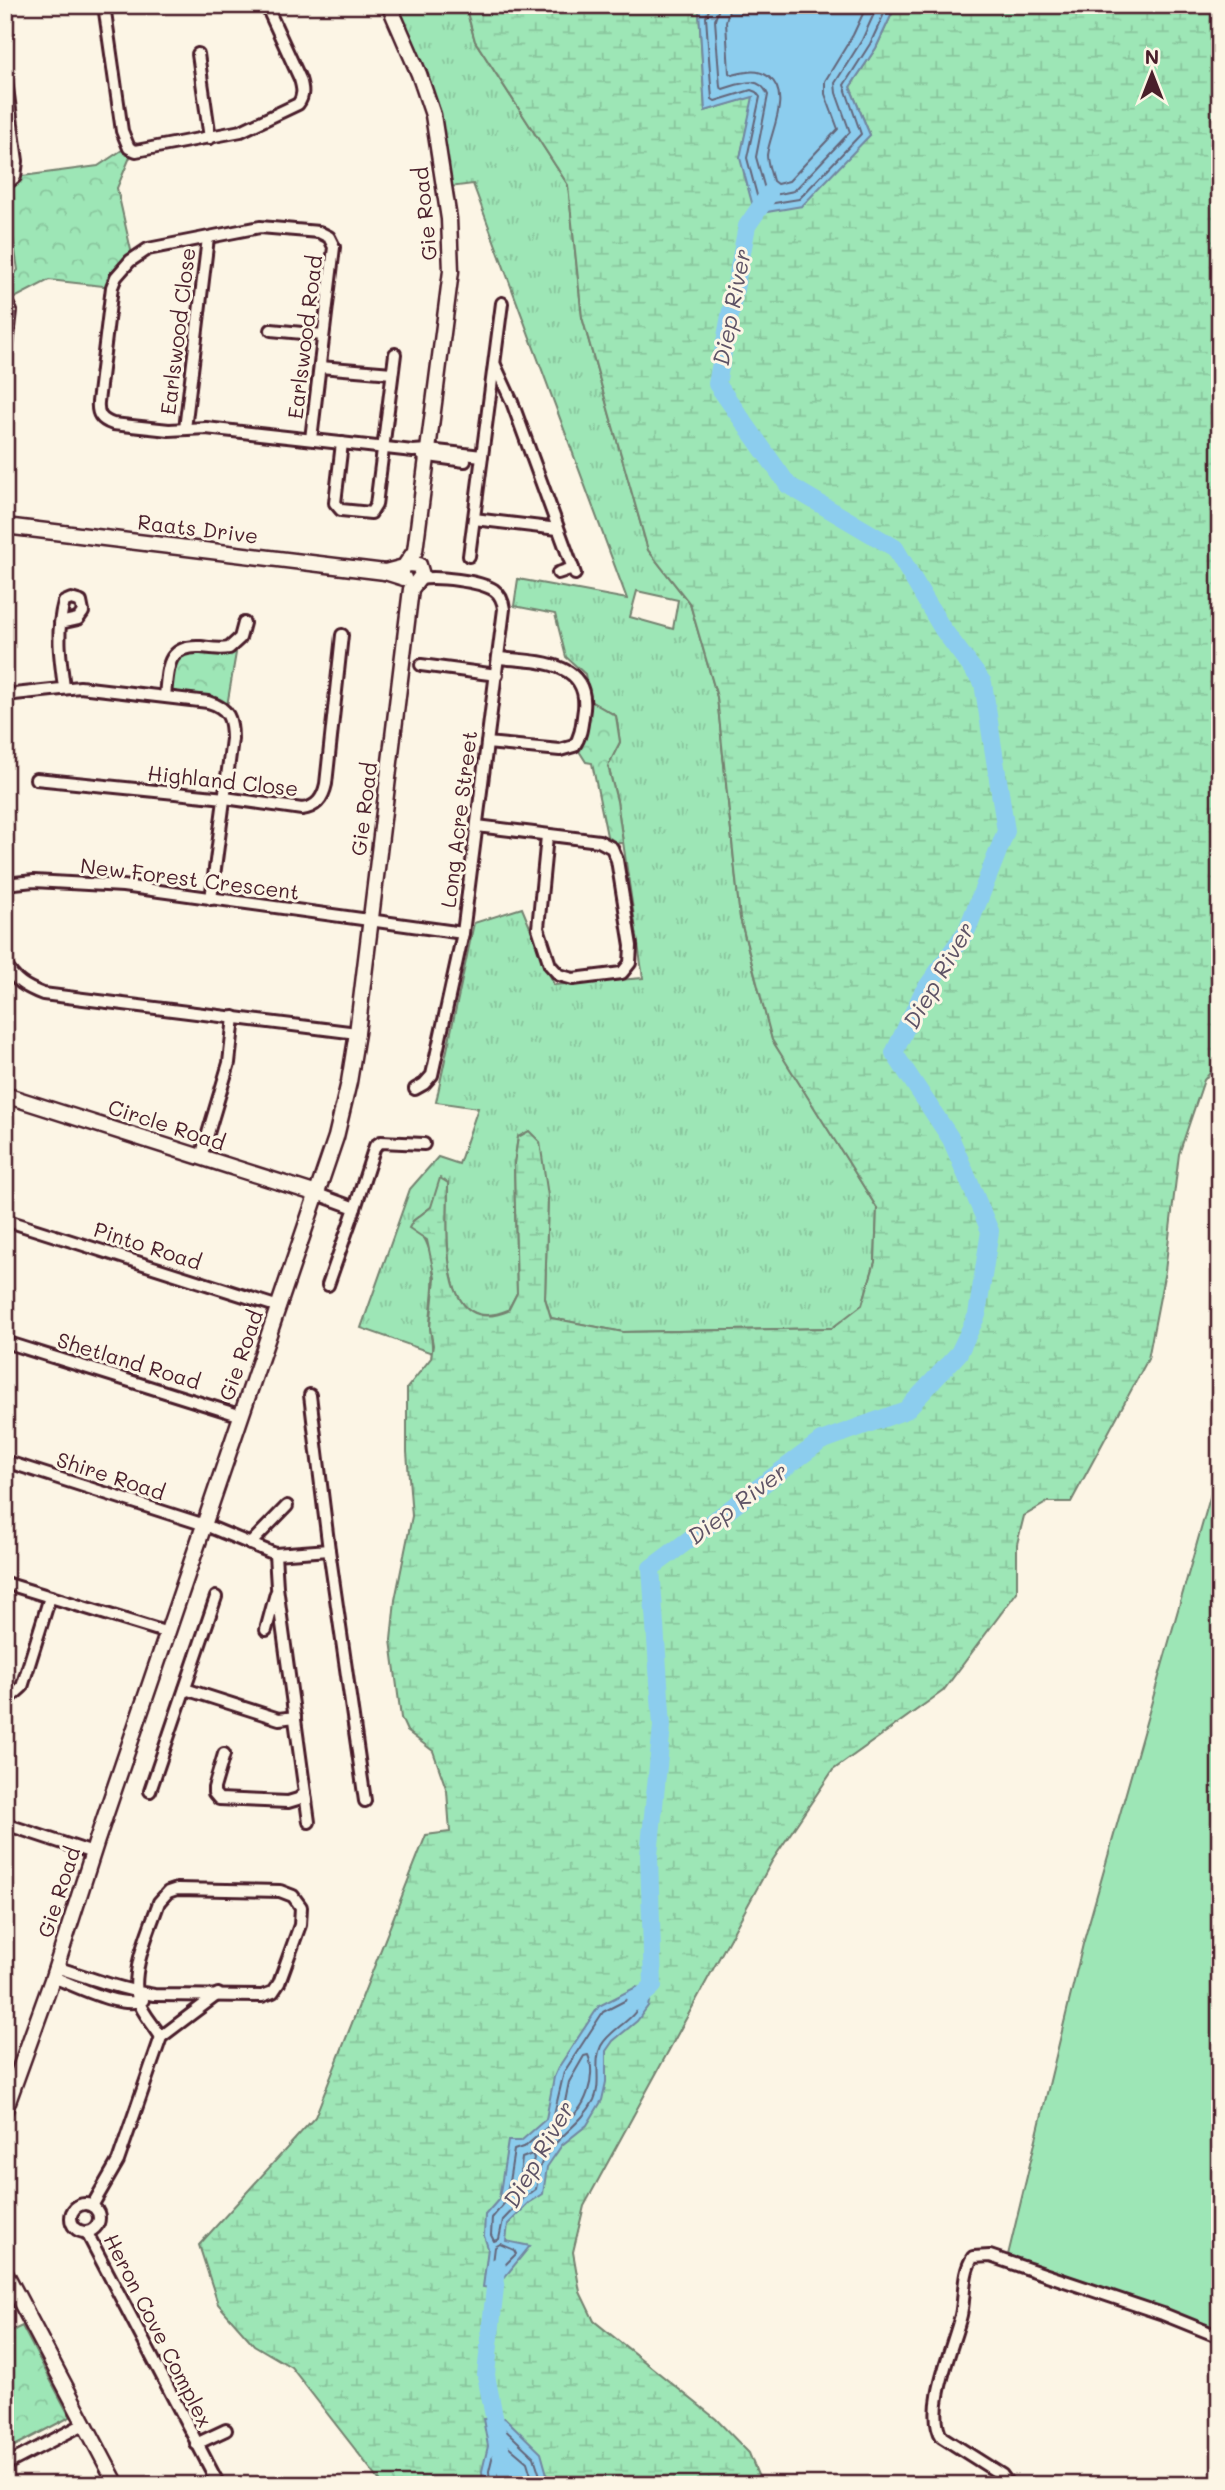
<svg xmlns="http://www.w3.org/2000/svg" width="1225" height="2490" viewBox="0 0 1225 2490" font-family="Mali,sans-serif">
	<defs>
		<pattern id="grass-tufts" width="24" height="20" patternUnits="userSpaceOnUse" patternTransform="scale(1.75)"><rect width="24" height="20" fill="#9de6b6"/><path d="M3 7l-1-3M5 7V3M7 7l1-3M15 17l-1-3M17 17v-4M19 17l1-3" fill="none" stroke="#89c59d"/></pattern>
		<pattern id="wetland-marsh" width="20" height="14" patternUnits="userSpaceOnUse" patternTransform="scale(1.75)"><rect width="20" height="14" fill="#9de6b6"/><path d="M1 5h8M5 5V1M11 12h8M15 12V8" fill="none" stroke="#89c59d"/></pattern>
		<pattern id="park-crowns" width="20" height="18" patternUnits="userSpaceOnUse" patternTransform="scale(1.75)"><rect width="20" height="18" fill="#9de6b6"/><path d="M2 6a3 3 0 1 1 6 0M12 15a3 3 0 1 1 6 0" fill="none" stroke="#89c59d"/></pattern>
	</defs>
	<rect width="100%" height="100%" fill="#fcf5e5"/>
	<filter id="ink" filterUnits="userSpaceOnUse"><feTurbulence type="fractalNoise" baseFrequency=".0143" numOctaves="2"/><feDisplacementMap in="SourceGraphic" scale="14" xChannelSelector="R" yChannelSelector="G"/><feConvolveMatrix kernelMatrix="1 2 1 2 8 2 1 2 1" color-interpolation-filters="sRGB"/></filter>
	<g filter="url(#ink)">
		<!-- grass -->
		<path fill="url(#grass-tufts)" stroke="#748270" stroke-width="2" fill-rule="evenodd" d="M394,5H465L475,41L568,185L582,317L648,550L690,604L717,697L740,918L772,1039L877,1208L875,1262L862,1306L833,1328L623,1332L551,1318L545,1298L548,1196L518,1137L514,1164L517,1293L508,1310C436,1340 448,1225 448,1183L431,1207L413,1221C443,1260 432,1280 430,1325C430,1334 433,1343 432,1353L361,1328L410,1189L438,1157L459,1164L478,1108L436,1102L474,923L522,908L554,985L643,978L617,801L608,765L620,742L616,716L590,701L585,674L566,657L555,614L514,606L518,579L627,599L473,184L450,187ZM637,591L678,600L673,629L630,617Z"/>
		<!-- wetland -->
		<path fill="url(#wetland-marsh)" stroke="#748270" stroke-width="2" d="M465,5H711L699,11L705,111L754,96L740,158L847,156L870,135L850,87L876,48L896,5H1220V1061L1204,1080L1179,1154L1165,1271L1148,1359L1071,1502H1048L1024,1516L1017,1544V1592L943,1691L833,1770L772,1861L584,2206L573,2252L580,2292L594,2321L716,2419L749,2453L762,2485H383L291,2367L254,2345L218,2304L199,2245L315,2117L426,1835L450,1832L447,1791L433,1751L407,1731L401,1718L391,1640L395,1600L412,1516L407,1452V1388L431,1358L433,1345L430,1328L435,1278L427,1240L409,1228L413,1221L431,1207L440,1178L448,1183C448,1224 436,1340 508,1311L517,1293L514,1164L518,1137L529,1131L540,1142L548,1196L545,1298L551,1318L623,1332L832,1328L862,1305L875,1262L877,1208L772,1040L740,918L717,697L690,604L648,550L582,317L568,185L475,41Z"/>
		<!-- park -->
		<g fill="url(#park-crowns)" stroke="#748270" stroke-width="2">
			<polygon points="128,146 133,150 117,188 133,259 112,287 49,280 7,302 5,286 18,270 5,185 15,177 98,166"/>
			<polygon points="190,646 236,653 227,706 166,696 171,663"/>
			<polygon points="590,701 616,716 620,742 608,766 617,801 623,843 617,843 607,836 592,763 586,762 579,751 586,737"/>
			<polygon points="22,2326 70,2417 5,2451 5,2334"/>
		</g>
		<!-- pitch -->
		<polygon fill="#9de6b6" stroke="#748270" stroke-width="2" points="1220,1462 1220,2331 1008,2255 1083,1944"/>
		<!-- water -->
		<g fill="#8ccdee" stroke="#7287a0" stroke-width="2">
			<polygon points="711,5 896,5 876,48 850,87 870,135 802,206 755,214 740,158 753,97 705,111 699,10"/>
			<polygon points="653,1986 648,2006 637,2021 613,2041 606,2051 606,2082 602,2100 587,2125 562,2145 547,2167 543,2194 529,2203 508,2224 506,2241 530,2246 495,2289 483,2287 488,2248 484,2236 485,2215 499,2199 508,2141 521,2141 546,2119 554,2077 558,2068 599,2006 636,1987 643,1989"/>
			<polygon points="505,2418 541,2453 550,2485 483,2485 482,2471 488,2446 483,2419"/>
		</g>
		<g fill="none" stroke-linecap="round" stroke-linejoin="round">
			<!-- shore -->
			<g stroke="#646579" stroke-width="2">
				<polyline points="711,5 706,17 712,99 715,101 751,90 756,92 760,97 747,158 759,203 762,205 799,199 861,134 844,85 870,44 888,5"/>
				<path d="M720,5L715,20L720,87L723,89C740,84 759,74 768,95L756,157L766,193L769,196L794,191L850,132L836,93L835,83L862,40L878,5"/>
				<path d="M730,5L726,22L729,73L732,75C745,72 757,68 769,77C792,95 770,132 767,155C767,163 771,173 773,181L777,184L789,181L838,129L825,94V81L853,35L867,5"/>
				<path d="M636,1995L641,1997C641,2018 610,2028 601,2046C593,2062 602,2083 594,2100C581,2125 555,2137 542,2162C538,2170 538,2181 536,2189L524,2198L503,2220L499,2239L494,2241L491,2235L492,2218L506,2201L514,2150L526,2146L552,2123L564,2072L603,2012Z"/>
				<path d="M588,2055C597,2075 586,2113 564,2120L562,2117L569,2082L584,2056Z"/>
				<polygon points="532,2154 534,2158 528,2183 521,2187 519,2184 522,2158"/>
				<polygon points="500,2244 514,2250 516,2254 495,2275 492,2271 495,2247"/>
				<polyline points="490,2485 489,2471 495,2446 492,2428 500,2425 534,2457 543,2485"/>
				<polyline points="499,2485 498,2471 504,2448 507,2445 527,2462 534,2485"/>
			</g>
			<!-- river -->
			<g stroke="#8ccdee" stroke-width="18">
				<polyline points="635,2002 653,1986 649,1855 662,1726 651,1568 821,1441 906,1410 959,1353 977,1315 990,1231 951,1139 894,1053 922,994 967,930 1006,831 983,683 942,628 895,548 788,485 717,384 747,226 769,194"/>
				<polyline points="497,2267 486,2375 503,2463 512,2485"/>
			</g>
			<!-- street casing -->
			<g stroke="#4a1f2b" stroke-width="16">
				<g id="street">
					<path d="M104,5L122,131L129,148L136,151L241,131L298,104C304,96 303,89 300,79L266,5"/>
					<polyline points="198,54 210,138"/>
					<polyline points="5,73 17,161 15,177 5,185"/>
					<polyline points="5,300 11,311 5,363"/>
					<polyline points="271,330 323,335"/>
					<polyline points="495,365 512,402 575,574"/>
					<polyline points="320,367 392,373"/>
					<polyline points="185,429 208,238"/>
					<path d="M311,439L334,247L329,237L319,232L260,227L148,249L130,261L116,277L112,287L98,402C97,414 101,420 113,424L169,430L206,428L413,451L428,450L482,456"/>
					<polyline points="342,443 335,503 341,510 371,513 376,505 395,354"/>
					<polyline points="422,455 465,461"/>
					<polyline points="474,519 558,529"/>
					<polyline points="469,556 502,303"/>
					<polyline points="558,573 573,568"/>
					<path d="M60,623L78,619L83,612L81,602L71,599L64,602C56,631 60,657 64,687"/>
					<polyline points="421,665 497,675"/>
					<path d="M5,695L80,687L208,702C229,708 232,719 232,739L211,899"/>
					<path d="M165,696C168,668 166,645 201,647C210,648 219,650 229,648L240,638L244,623"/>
					<path d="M487,743L560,750L574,746C582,735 582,722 584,709C589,659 533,662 499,658"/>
					<path d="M36,779L225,798L302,809C317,807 323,798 326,784L342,635"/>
					<polyline points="477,826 599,841 612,848 617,860 631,946 630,963 622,973 573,979 559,975 550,965 538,928 547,836"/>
					<polyline points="5,884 34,881 123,886 463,933"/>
					<path d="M5,964C15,981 25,987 43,994L357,1033"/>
					<path d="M415,1089L424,1084L432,1075L463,933L504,609C503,601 501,595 494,590C480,581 437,576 420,579"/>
					<polyline points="201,1157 229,1063 234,1017"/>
					<polyline points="317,1194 355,1208 375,1146 381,1142 424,1144"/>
					<polyline points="5,1220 279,1307"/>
					<polyline points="328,1285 355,1208"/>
					<polyline points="5,1342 242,1416"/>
					<polyline points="310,1395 329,1550 365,1801"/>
					<polyline points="5,1461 205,1525 275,1554 329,1550"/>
					<polyline points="250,1544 287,1506"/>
					<polyline points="5,1583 168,1633"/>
					<polyline points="266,1630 276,1593"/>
					<polyline points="185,1689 279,1719 295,1717"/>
					<polyline points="5,1696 12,1696 22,1687 50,1597"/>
					<polyline points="224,1754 214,1788 214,1793 219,1799 288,1802 298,1799 305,1793 277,1587 275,1554"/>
					<polyline points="150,1791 216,1597"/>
					<polyline points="305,1793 309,1822"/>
					<polyline points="5,1824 93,1853"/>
					<path d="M56,1967C89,1978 120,1989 154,1995L262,1996L273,1992L279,1983L300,1925L301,1907L293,1896L280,1891L177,1889L168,1892L159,1902C150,1929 130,1970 138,1999C141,2012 154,2025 161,2037"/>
					<path d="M53,1977C74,1985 122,2010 143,2000"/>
					<circle cx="85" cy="2218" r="14"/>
					<polyline points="92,2206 118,2161 161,2037 218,1994"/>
					<polyline points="87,2233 219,2485"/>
					<polyline points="196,2444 226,2430"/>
					<polyline points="5,2465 84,2424"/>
					<path d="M1009,2485L1002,2475L942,2437C924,2410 954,2345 961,2315C965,2298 962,2272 973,2257L990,2256L1163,2314L1220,2337"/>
				</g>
			</g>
			<!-- secondary casing -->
			<g stroke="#4a1f2b" stroke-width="19">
				<g id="secondary">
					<polyline points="5,526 385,572 404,578"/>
					<polyline points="385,572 404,567 415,551 451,271 449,219 433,115 419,74 389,5"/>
					<polyline points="5,1095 317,1194"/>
					<polyline points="5,2110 53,1977 97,1840 336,1137 349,1082 357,1033 411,589 422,575 419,565 408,564"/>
					<polyline points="5,2272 117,2485"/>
				</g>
			</g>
			<!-- street -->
			<use href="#street" stroke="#fcf5e5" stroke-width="10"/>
			<!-- secondary -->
			<use href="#secondary" stroke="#fcf5e5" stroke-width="14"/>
		</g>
	</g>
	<g text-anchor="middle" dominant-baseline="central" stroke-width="6" stroke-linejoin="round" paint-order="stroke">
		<!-- street labels -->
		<g font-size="21" fill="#4a1f2b" stroke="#fcf5e5">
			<text transform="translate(424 214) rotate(-96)">Gie Road</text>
			<text transform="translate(177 331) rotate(-83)">Earlswood Close</text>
			<text transform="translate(304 337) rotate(-83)">Earlswood Road</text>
			<text transform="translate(198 528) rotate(7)">Raats Drive</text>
			<text transform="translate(223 780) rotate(6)">Highland Close</text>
			<text transform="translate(363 809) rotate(-83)">Gie Road</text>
			<text transform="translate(458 819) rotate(-83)">Long Acre Street</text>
			<text transform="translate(190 878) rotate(7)">New Forest Crescent</text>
			<text transform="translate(167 1124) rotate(18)">Circle Road</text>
			<text transform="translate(148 1245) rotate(18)">Pinto Road</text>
			<text transform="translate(240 1355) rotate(-71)">Gie Road</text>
			<text transform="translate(129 1360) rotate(17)">Shetland Road</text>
			<text transform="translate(111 1475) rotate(18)">Shire Road</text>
			<text transform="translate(58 1892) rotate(-72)">Gie Road</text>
			<text transform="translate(159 2330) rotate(63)">Heron Cove Complex</text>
		</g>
		<!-- water labels -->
		<g font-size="23" font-style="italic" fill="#5e5366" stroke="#fcf5e5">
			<text transform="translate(731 307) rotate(-79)">Diep River</text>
			<text transform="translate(938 975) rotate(-60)">Diep River</text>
			<text transform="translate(737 1503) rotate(-37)">Diep River</text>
			<text transform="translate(538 2154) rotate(-60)">Diep River</text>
		</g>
	</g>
	<!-- margin -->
	<rect width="1225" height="2490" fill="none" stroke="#fcf5e5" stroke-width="28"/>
	<rect x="14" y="14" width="1197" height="2462" fill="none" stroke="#4a1f2b" stroke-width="2.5" filter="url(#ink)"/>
	<!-- north arrow -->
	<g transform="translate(1152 74)" stroke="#fcf5e5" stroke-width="5" paint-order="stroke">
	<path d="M0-5L12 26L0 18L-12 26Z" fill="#4a1f2b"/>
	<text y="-10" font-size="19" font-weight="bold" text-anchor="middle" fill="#4a1f2b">N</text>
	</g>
</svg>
